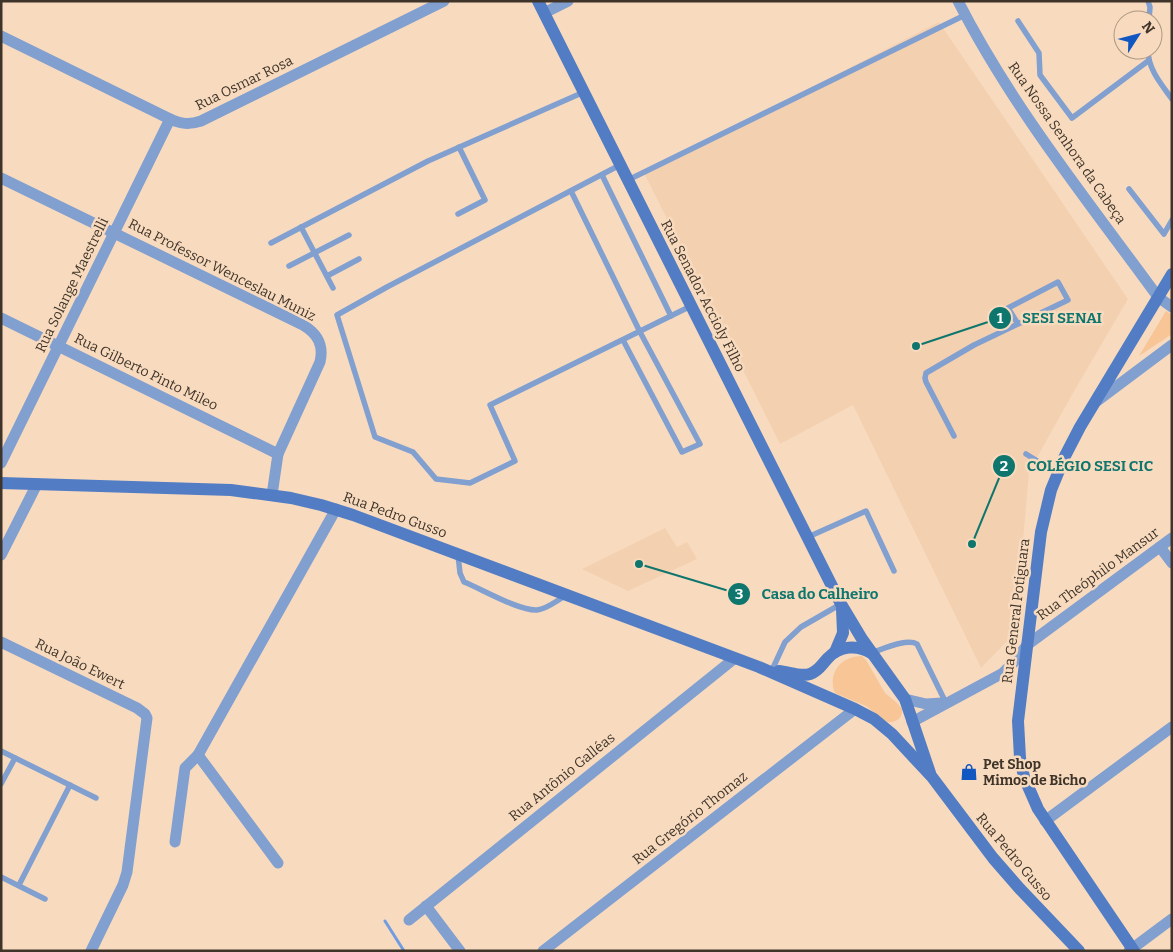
<svg xmlns="http://www.w3.org/2000/svg" width="1173" height="952" viewBox="0 0 1173 952" font-family="Bitter,serif">
	<rect width="100%" height="100%" fill="#f8dbbf"/>
	<!-- built -->
	<g fill="#f3d0af">
		<polygon points="939,22 1128,299 1073,393 1029,472 1015,633 981,668 853,405 780,444 644,173"/>
		<polygon points="665,528 677,547 687,542 697,559 628,591 582,569"/>
	</g>
	<!-- green -->
	<g fill="#f7c596">
		<polygon points="1166,311 1172,315 1172,334 1139,356"/>
		<path d="M862,656L866,660L885,693L897,703L902,709C903,718 896,723 887,722L866,706L835,693C827,673 841,656 862,656Z"/>
	</g>
	<g fill="none" stroke-linecap="round" stroke-linejoin="round">
		<!-- stream -->
		<polyline stroke="#709ce2" stroke-width="3" points="385,921 404,951"/>
		<!-- lane -->
		<g stroke="#819fcf" stroke-width="5.5">
			<polyline points="1148,1 1150,7 1149,20"/>
			<polyline points="1018,21 1039,53 1040,75 1072,118 1148,61"/>
			<path d="M1148,50C1148,69 1161,84 1172,99"/>
			<polyline points="620,165 387,287 337,315 375,437 413,452 436,479 470,483 515,461 490,405 691,306"/>
			<polyline points="602,175 671,316"/>
			<polyline points="628,180 965,15"/>
			<polyline points="1129,189 1164,234 1172,220"/>
			<polyline points="571,191 640,332 700,444 682,452 623,340"/>
			<polyline points="458,214 485,200 459,147"/>
			<polyline points="301,227 333,288"/>
			<polyline points="271,243 428,161 584,92"/>
			<polyline points="289,266 349,235"/>
			<polyline points="327,276 359,259"/>
			<polyline points="954,436 926,382 925,378 926,373 974,345 1068,300 1058,282 1008,308 1018,324"/>
			<polyline points="1026,454 1057,473"/>
			<polyline points="808,537 866,511 894,571"/>
			<path d="M458,555L460,573L464,582C482,589 519,611 537,610C547,609 556,601 565,596"/>
			<path d="M871,653C883,649 907,638 917,644L946,703"/>
			<polyline points="772,670 785,642 801,627 841,604"/>
			<polyline points="1,751 96,798"/>
			<polyline points="1,784 15,758"/>
			<polyline points="1,877 45,899"/>
			<polyline points="19,885 70,785"/>
		</g>
		<!-- street -->
		<g stroke="#819fcf" stroke-width="11">
			<path d="M958,1C1012,107 1088,201 1158,297L1172,307"/>
			<polyline points="544,13 568,1"/>
			<path d="M1,36L170,119C181,124 189,125 201,121L444,1"/>
			<path d="M1,178L303,325C318,334 324,345 320,362L278,454L272,495"/>
			<polyline points="1,318 278,454"/>
			<polyline points="1097,401 1172,345"/>
			<polyline points="1,463 170,119"/>
			<polyline points="1160,547 1172,563"/>
			<polyline points="1,555 37,484"/>
			<polyline points="1,642 137,708 145,714 147,718 127,872 123,885 91,951"/>
			<polyline points="905,699 926,704 942,703"/>
			<polyline points="912,722 1003,673 1014,662 1027,645 1172,538"/>
			<polyline points="198,755 278,863"/>
			<polyline points="1045,821 1172,727"/>
			<polyline points="175,842 185,768 198,755 336,509"/>
			<polyline points="426,906 460,951"/>
			<polyline points="409,920 735,658"/>
			<polyline points="543,951 855,709"/>
			<polyline points="1129,951 1172,919"/>
		</g>
		<!-- secondary -->
		<g stroke="#527dc4" stroke-width="12">
			<polyline points="538,1 841,604 862,639 905,699 930,773"/>
			<polyline points="1,483 231,490 291,498 321,505 353,515 759,667 855,709 874,719 892,734 932,777 993,858 1020,889 1079,951"/>
			<polyline points="835,652 843,633 842,609"/>
			<path d="M779,671C789,672 801,677 810,674C819,671 822,664 828,658C839,646 857,644 871,653"/>
			<polyline points="1134,951 1038,809 1024,777 1020,758 1018,721 1041,532 1051,490 1065,456 1080,427 1172,274"/>
		</g>
	</g>
	<!-- icons -->
	<defs>
		<g id="shop-bare" transform="scale(1.35)"><path d="M-5-2.5h2.3a2.7 3.5 0 0 1 5.4 0H5L5.5 6h-11ZM-1.5-2.5h3a1.5 2.3 0 0 0-3 0Z" fill="#1157c2" stroke="#f8dbbf" stroke-width="2.5" paint-order="stroke"/></g>
	</defs>
	<g fill-rule="evenodd">
		<use href="#shop-bare" x="969" y="772"/>
	</g>
	<g text-anchor="middle" dominant-baseline="central" stroke-width="5" stroke-linejoin="round" paint-order="stroke">
		<!-- street labels -->
		<g font-size="14" fill="#3f3429" stroke="#f8dbbf">
			<text transform="translate(244 83) rotate(-26)">Rua Osmar Rosa</text>
			<text transform="translate(1067 143) rotate(55)">Rua Nossa Senhora da Cabeça</text>
			<text transform="translate(222 270) rotate(27)">Rua Professor Wenceslau Muniz</text>
			<text transform="translate(72 285) rotate(-64)">Rua Solange Maestrelli</text>
			<text transform="translate(703 296) rotate(63)">Rua Senador Accioly Filho</text>
			<text transform="translate(146 372) rotate(26)">Rua Gilberto Pinto Mileo</text>
			<text transform="translate(395 515) rotate(20)">Rua Pedro Gusso</text>
			<text transform="translate(1098 574) rotate(-36)">Rua Theóphilo Mansur</text>
			<text transform="translate(1016 611) rotate(-83)">Rua General Potiguara</text>
			<text transform="translate(80 664) rotate(26)">Rua João Ewert</text>
			<text transform="translate(562 777) rotate(-39)">Rua Antônio Galléas</text>
			<text transform="translate(690 818) rotate(-38)">Rua Gregório Thomaz</text>
			<text transform="translate(1014 857) rotate(50)">Rua Pedro Gusso</text>
		</g>
		<!-- poi labels -->
		<g font-size="14" font-weight="bold" fill="#3f3429" stroke="#f8dbbf" text-anchor="start">
			<text x="983" y="764">Pet Shop<tspan x="983" dy="16">Mimos de Bicho</tspan></text>
		</g>
	</g>
	<!-- callouts -->
	<path fill="none" stroke="#0f766e" stroke-width="2" d="M916 346L1000 318M972 544L1004 466M639 564L739 594"/>
	<g fill="#0f766e" stroke="#f8dbbf" stroke-width="2">
		<circle cx="916" cy="346" r="5"/>
		<circle cx="972" cy="544" r="5"/>
		<circle cx="639" cy="564" r="5"/>
		<circle cx="1000" cy="318" r="12"/>
		<circle cx="1004" cy="466" r="12"/>
		<circle cx="739" cy="594" r="12"/>
	</g>
	<g font-size="15" text-anchor="middle" font-weight="bold" fill="#fff">
		<text x="1000" y="323">1</text>
		<text x="1004" y="471">2</text>
		<text x="739" y="599">3</text>
	</g>
	<g font-size="15" text-anchor="middle" font-weight="bold" fill="#0f766e" stroke="#f8dbbf" stroke-width="5" stroke-linejoin="round" paint-order="stroke">
		<text x="1062" y="323">SESI SENAI</text>
		<text x="1090" y="471">COLÉGIO SESI CIC</text>
		<text x="820" y="599">Casa do Calheiro</text>
	</g>
	<!-- border -->
	<rect width="1173" height="952" fill="none" stroke="#3f3429" stroke-width="5"/>
	<!-- north arrow -->
	<g transform="translate(1138 35) rotate(54)"><circle r="24" fill="#f8dbbf" stroke="#ae9883"/>
	<path d="M0-4L9 19L0 12L-9 19Z" fill="#1157c2"/>
	<text y="-8" font-size="14" font-weight="bold" text-anchor="middle" fill="#3f3429">N</text>
	</g>
</svg>
